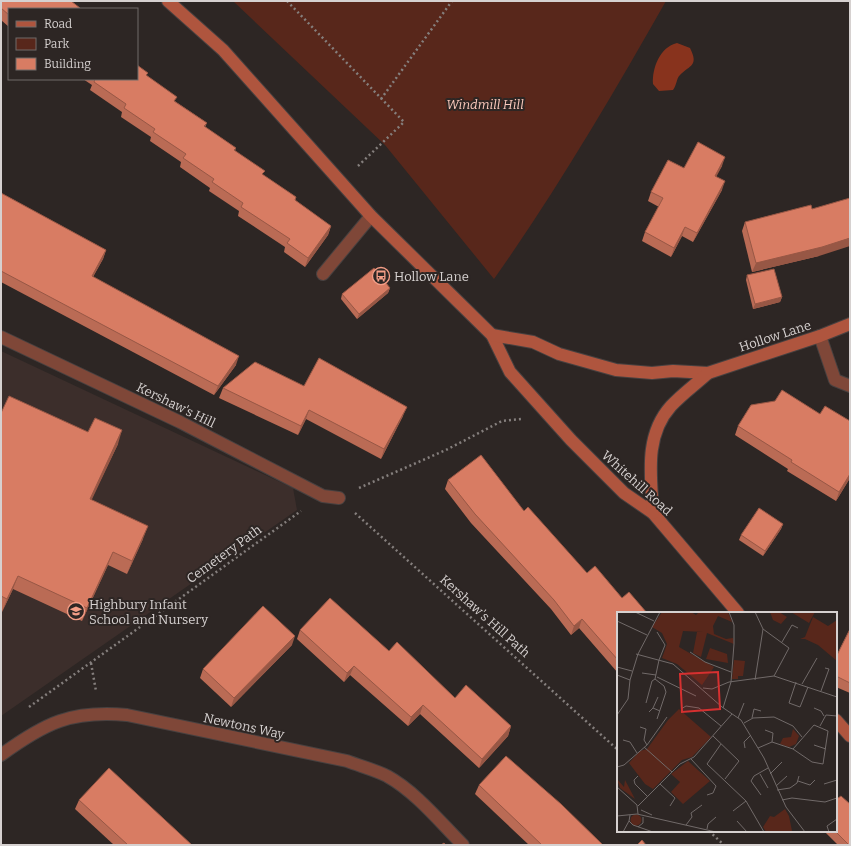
<svg xmlns="http://www.w3.org/2000/svg" width="851" height="846" viewBox="0 0 851 846" font-family="Bitter,serif">
	<rect width="100%" height="100%" fill="#2d2624"/>
	<!-- built -->
	<polygon fill="#3c2e2b" points="1,351 293,488 297,510 1,716"/>
	<!-- green -->
	<path fill="#58271b" d="M233,1H666C612,96 557,190 494,279L385,145Z"/>
	<!-- water -->
	<path fill="#88331d" d="M677,43L690,48C699,66 690,65 680,75C676,79 677,85 673,90L659,91L653,84C652,68 660,47 677,43Z"/>
	<g fill="none" stroke-linecap="round" stroke-linejoin="round">
		<!-- lane casing -->
		<g stroke="#484140" stroke-width="14">
			<g id="lane">
				<polyline points="323,274 371,216"/>
				<polyline points="820,336 835,380 850,386"/>
			</g>
		</g>
		<!-- street casing -->
		<g stroke="#484140" stroke-width="14">
			<g id="street">
				<polyline points="1,337 180,422 323,496 339,498"/>
				<path d="M1,755C45,723 71,710 127,715L347,761C360,766 375,770 387,776C416,792 440,822 463,845"/>
			</g>
		</g>
		<!-- secondary casing -->
		<g stroke="#484140" stroke-width="14">
			<g id="secondary">
				<polyline points="168,1 223,50 371,216 492,335 510,372 571,440 624,493 653,513 738,613"/>
				<polyline points="492,335 533,342 559,354 616,370 652,373 673,371 708,373 820,336 850,324"/>
				<path d="M653,513C651,476 644,436 671,406C682,394 696,384 708,373"/>
				<polyline points="836,720 850,736"/>
			</g>
		</g>
		<!-- path -->
		<g stroke="#857f7d" stroke-width="2.5" stroke-dasharray="2 3" stroke-linecap="butt">
			<polyline points="287,1 404,122 358,166"/>
			<polyline points="381,99 452,1"/>
			<polyline points="359,488 446,450 502,421 521,419"/>
			<polyline points="355,513 618,750"/>
			<polyline points="91,663 96,691"/>
			<polyline points="29,707 301,511"/>
			<polyline points="709,831 724,845"/>
		</g>
		<!-- lane -->
		<use href="#lane" stroke="#7f4738" stroke-width="12"/>
		<!-- street -->
		<use href="#street" stroke="#7f4738" stroke-width="12"/>
		<!-- secondary -->
		<use href="#secondary" stroke="#af553e" stroke-width="12"/>
	</g>
	<!-- wall -->
	<g fill="#ba6b55">
		<polygon points="1,1 9,9 9,27 1,20"/>
		<polygon points="148,73 146,76 176,102 207,123 205,127 236,148 235,151 263,175 296,197 295,201 331,226 328,235 305,267 284,252 285,247 238,216 239,211 209,191 210,188 180,167 181,162 150,141 151,137 121,117 122,112 90,90 92,85 83,79 137,79"/>
		<polygon points="722,166 716,176 722,190 693,242 682,236 671,257 642,241 645,232 659,207 648,201 651,192 684,168"/>
		<polygon points="1,193 106,250 103,259 93,277 236,365 214,395 1,282"/>
		<polygon points="745,222 819,256 752,272 742,231"/>
		<polygon points="747,275 782,297 780,302 753,309 746,280"/>
		<polygon points="390,288 388,293 357,319 341,299 342,294"/>
		<polygon points="304,386 403,416 381,459 306,419 298,435 219,398 223,388"/>
		<polygon points="1,413 88,432 118,444 91,500 143,539 127,574 108,565 82,621 13,589 2,612 1,611"/>
		<polygon points="738,426 850,478 836,501 787,471 788,469 735,435"/>
		<polygon points="448,480 524,511 618,613 618,673 579,628 571,635 551,609 471,523 445,489"/>
		<polygon points="783,524 781,529 763,556 739,540 741,535"/>
		<polygon points="850,629 850,693 836,687 836,657"/>
		<polygon points="300,630 389,651 455,698 511,726 508,736 479,768 420,714 408,726 350,675 344,682 297,639"/>
		<polygon points="292,645 231,707 200,678 203,669"/>
		<polygon points="479,785 603,845 529,845 475,794"/>
		<polygon points="838,798 850,845 838,845 824,831 836,831"/>
		<polygon points="79,800 192,845 114,845 75,809"/>
	</g>
	<!-- shaded-wall -->
	<g fill="#975745">
		<polygon points="725,157 722,166 712,185 715,176"/>
		<polygon points="725,181 722,190 693,242 697,233"/>
		<polygon points="331,226 328,235 305,267 308,258"/>
		<polygon points="685,227 682,236 671,257 674,248"/>
		<polygon points="850,238 850,246 819,256 752,272 756,263"/>
		<polygon points="106,250 103,259 88,285 92,276"/>
		<polygon points="390,288 388,293 357,319 359,314"/>
		<polygon points="782,297 780,302 753,309 755,304"/>
		<polygon points="239,356 236,365 214,395 218,386"/>
		<polygon points="407,407 403,416 381,459 384,449"/>
		<polygon points="309,410 306,419 298,435 301,426"/>
		<polygon points="122,430 118,444 86,512 90,499"/>
		<polygon points="850,474 850,478 836,501 839,492"/>
		<polygon points="783,524 781,529 763,556 765,551"/>
		<polygon points="148,526 143,539 127,574 132,561"/>
		<polygon points="113,552 108,565 82,621 87,608"/>
		<polygon points="18,576 13,589 2,612 7,599"/>
		<polygon points="582,619 579,628 571,635 574,626"/>
		<polygon points="295,636 292,645 231,707 234,698"/>
		<polygon points="354,666 350,675 344,682 347,673"/>
		<polygon points="423,705 420,714 408,726 411,717"/>
		<polygon points="511,726 508,736 479,768 482,759"/>
	</g>
	<!-- building -->
	<g fill="#d87c63" stroke="#975745">
		<polygon points="1,1 71,1 80,8 79,9 9,9 9,15 1,8"/>
		<polygon points="137,65 148,73 146,75 177,97 174,101 207,123 204,126 236,148 234,150 265,171 262,174 296,197 295,200 331,226 308,258 287,243 290,239 241,207 243,203 212,182 214,179 183,158 186,154 153,132 155,129 124,108 126,104 94,82 95,79 137,79"/>
		<polygon points="698,142 725,157 715,176 725,181 697,233 685,227 674,248 645,232 663,198 651,192 668,160 684,168"/>
		<polygon points="1,193 106,250 92,276 239,356 218,386 1,271"/>
		<polygon points="850,198 850,238 822,247 756,263 745,222 811,205 812,209"/>
		<polygon points="374,268 390,288 359,314 342,294"/>
		<polygon points="774,269 782,297 755,304 747,275"/>
		<polygon points="319,358 407,407 384,449 309,410 301,426 223,388 255,362 304,386"/>
		<polygon points="782,390 820,414 825,406 850,421 850,474 839,492 791,462 792,460 738,426 751,405 775,401"/>
		<polygon points="9,396 88,432 95,418 122,430 90,499 148,526 132,561 113,552 87,608 18,576 7,599 1,596 1,413"/>
		<polygon points="481,455 524,511 528,507 587,573 595,566 622,598 629,592 647,613 618,613 618,660 582,619 574,626 554,600 475,514 448,480"/>
		<polygon points="759,508 783,524 765,551 741,535"/>
		<polygon points="330,598 389,651 397,642 455,698 466,685 511,726 482,759 423,705 411,717 354,666 347,673 300,630"/>
		<polygon points="263,606 295,636 234,698 203,669"/>
		<polygon points="850,629 850,683 836,676 836,657"/>
		<polygon points="506,756 561,804 603,845 542,845 479,785"/>
		<polygon points="109,768 192,845 128,845 79,800"/>
		<polygon points="836,795 838,798 841,796 850,804 850,845 849,845 835,831 836,831"/>
		<polygon points="642,840 646,845 637,845"/>
		<polygon points="444,843 446,845 441,845"/>
	</g>
	<!-- icons -->
	<defs>
		<g id="bus-ring" transform="scale(0.9)"><circle r="9.5" fill="#2d2624" stroke="#f49e87" stroke-width="1.5"/><path d="M-5-6H5V4H4V6H2V4H-2V6H-4V4H-5ZM-3.5-4V0h7V-4ZM-3.5 1.2v1.5H-2V1.2ZM2 1.2v1.5H3.5V1.2Z" fill="#f49e87"/></g>
		<g id="school-ring" transform="scale(0.9)"><circle r="9.5" fill="#2d2624" stroke="#f49e87" stroke-width="1.5"/><path d="M0-5L7-2L0 1L-7-2ZM-4 1L0 2.5L4 1V4Q0 6-4 4Z" fill="#f49e87"/></g>
	</defs>
	<g fill-rule="evenodd">
		<use href="#bus-ring" x="381" y="276"/>
		<use href="#school-ring" x="76" y="611"/>
	</g>
	<g text-anchor="middle" dominant-baseline="central" stroke-width="4" stroke-linejoin="round" paint-order="stroke">
		<!-- park labels -->
		<g font-size="13" font-style="italic" fill="#fac8bb" stroke="#2d2624">
			<text x="485" y="104">Windmill Hill</text>
		</g>
		<!-- poi labels -->
		<g font-size="13" fill="#d6d1d0" stroke="#2d2624" text-anchor="start">
			<text x="394" y="276">Hollow Lane</text>
			<text x="89" y="604">Highbury Infant<tspan x="89" dy="15">School and Nursery</tspan></text>
		</g>
		<!-- street labels -->
		<g font-size="13" fill="#d6d1d0" stroke="#2d2624">
			<text transform="translate(775 336) rotate(-18)">Hollow Lane</text>
			<text transform="translate(176 405) rotate(26)">Kershaw's Hill</text>
			<text transform="translate(637 483) rotate(42)">Whitehill Road</text>
			<text transform="translate(224 554) rotate(-36)">Cemetery Path</text>
			<text transform="translate(485 616) rotate(42)">Kershaw's Hill Path</text>
			<text transform="translate(244 726) rotate(12)">Newtons Way</text>
		</g>
	</g>
	<!-- overview -->
	<g transform="translate(617 612)">
		<rect width="220" height="220" fill="#2d2624"/>
		<path d="M45,0H74L79,3L82,0H111L115,10L101,4L96,14L97,22L109,27L116,26L117,32L90,21L84,45L76,41L80,20H86L66,19L62,35L97,55L85,73L60,52L45,46L50,32L45,21L35,15ZM153,0H162L170,5L164,12L156,8ZM174,0H198L192,11ZM196,5L211,14L220,8V49L201,33L188,27H183L188,25ZM93,36L110,42L111,51L89,47ZM117,48L128,49L126,64H121V67H115ZM62,97L94,125L75,145L65,148L36,177L28,172L12,151L23,139L30,137L51,108ZM176,117L182,124L179,132L172,135L163,132L166,126L174,125ZM71,149L93,169L66,192L54,180L63,170L54,162ZM0,167L7,175L8,168L18,187L3,176ZM168,197L172,204L175,219L149,220L146,215L153,204L157,205ZM13.5 208a5.5 5.5 0 1 1 11 0a5.5 5.5 0 1 1-11 0Z" fill="#58271b"/>
		<path fill="none" stroke="#716a69" stroke-width="1" d="M18,0L37,9M0,9L30,23M146,17L172,36L157,64M165,30L175,13L181,16M73,40L88,50L114,60M19,42L56,52L105,95L124,108L147,146L169,195L188,220M0,55L15,59M25,61L39,63M0,63L13,68M40,65L79,84M38,67L42,48L48,33L40,20M38,67L47,74L49,80L40,107M138,68L146,17L138,0M179,70L172,91L183,95L191,75M185,72L200,46M86,76L95,77L112,70L157,64L220,85M204,79L212,57L208,56M29,91L35,69L38,67M36,96L41,85M106,96L114,70L117,32V13L112,0M197,96L204,99L207,104M64,97L69,94L82,96L104,114M32,100L36,96L43,99M0,103L11,87L13,68L21,42L43,0M121,106L127,91M135,106L137,97L144,99M127,111L136,106L157,105L176,114L185,125M203,114L209,103L220,104M23,115L29,117L27,128L30,133M148,118L156,121L155,130M96,124L122,149L108,167M6,128L13,130L20,141M104,132L90,152L129,189L147,220M197,133L209,137M27,135L55,160M128,136L127,130L134,123M141,136L155,130L176,137L197,113L211,119L206,152L195,150L176,137M74,147L99,174L96,181L90,183M0,155L7,153L30,133L50,105M143,162L151,176M153,162L165,150M21,164L17,168L18,172L31,185M181,169L193,173L198,168M43,172L58,186L53,194M207,172L220,168M159,174L170,164M0,175L20,193L21,202M160,178L173,176L180,171L182,164M144,183L134,169L137,164L151,156M165,188L175,186L208,190L220,186M21,194L63,152L77,145L115,102M24,198L35,203M116,199L129,189M13,203L12,209L16,213L36,220M0,204L20,202L99,220M120,209L130,220M69,213L75,205L74,201L85,193M21,215L26,211V205M90,217L91,212L99,205M6,220L12,209M212,220L210,214L220,207"/>
		<path fill="#d63030" fill-opacity="0.15" stroke="#d63030" stroke-width="2" d="M101,60L103,97L65,100L63,62Z"/>
		<rect width="220" height="220" fill="none" stroke="#d6d1d0" stroke-width="2"/>
	</g>
	<!-- border -->
	<rect width="851" height="846" fill="none" stroke="#d6d1d0" stroke-width="4"/>
	<!-- legend -->
	<rect x="8" y="8" width="130" height="72" fill="#2d2624" stroke="#716a69"/>
	<rect x="16" y="21" width="20" height="6" fill="#af553e" stroke="#716a69"/>
	<text x="44" y="28" font-size="12" fill="#d6d1d0">Road</text>
	<rect x="16" y="38" width="20" height="12" fill="#58271b" stroke="#716a69"/>
	<text x="44" y="48" font-size="12" fill="#d6d1d0">Park</text>
	<rect x="16" y="58" width="20" height="12" fill="#d87c63" stroke="#716a69"/>
	<text x="44" y="68" font-size="12" fill="#d6d1d0">Building</text>
</svg>
